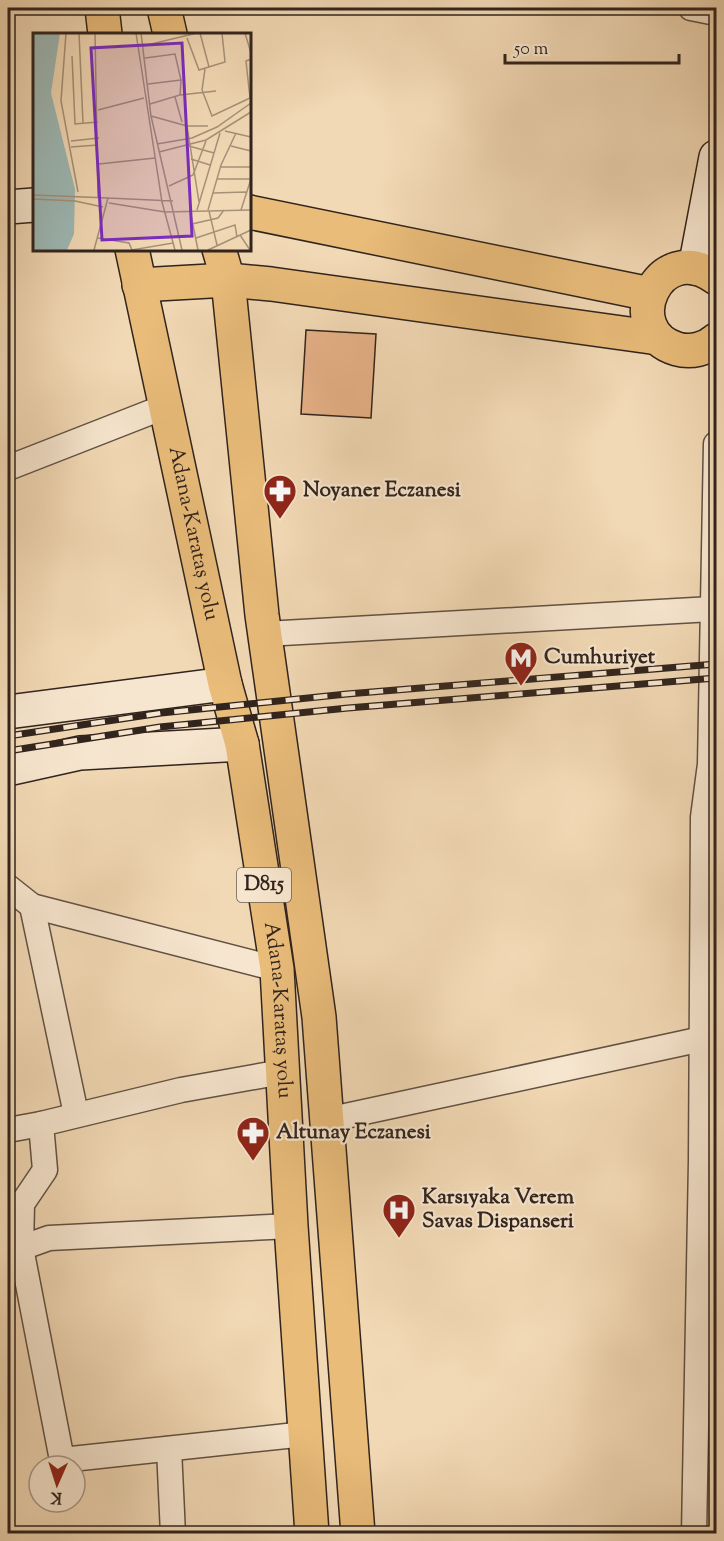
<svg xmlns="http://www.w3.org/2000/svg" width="724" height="1541" viewBox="0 0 724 1541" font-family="'Sorts Mill Goudy',serif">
	<rect width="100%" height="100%" fill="#f2d9b5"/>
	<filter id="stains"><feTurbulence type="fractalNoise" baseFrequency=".00333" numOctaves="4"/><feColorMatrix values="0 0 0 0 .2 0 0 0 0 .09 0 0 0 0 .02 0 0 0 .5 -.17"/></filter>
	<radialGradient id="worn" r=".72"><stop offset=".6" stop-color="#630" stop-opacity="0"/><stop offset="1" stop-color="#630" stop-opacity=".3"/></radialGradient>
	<!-- building -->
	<polygon fill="#e7b188" stroke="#31241d" stroke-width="1.5" points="306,330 376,334 371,418 301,414"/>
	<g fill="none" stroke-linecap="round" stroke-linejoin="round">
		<!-- street casing -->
		<g stroke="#615143" stroke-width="27">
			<g id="street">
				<polyline points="691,8 716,13"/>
				<polyline points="8,468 164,407"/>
				<polyline points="265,634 712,609"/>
				<polyline points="8,887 32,906 277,969"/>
				<polyline points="32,906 76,1114"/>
				<polyline points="282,1072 181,1090 41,1124 45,1170 22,1204 21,1248 62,1460 305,1434"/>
				<polyline points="327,1120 702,1039"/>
				<polyline points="8,1130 41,1124"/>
				<polyline points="21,1248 49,1238 291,1226"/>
				<polyline points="169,1449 173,1534"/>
				<polyline points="694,1534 701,1161 703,817 710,764 716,444"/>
			</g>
		</g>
		<!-- secondary casing -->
		<g stroke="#31241d" stroke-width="36">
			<g id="secondary">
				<polyline points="8,207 34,205"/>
				<polyline points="695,268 716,157"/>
				<polyline points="8,712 225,684"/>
				<polyline points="8,769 80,753 242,744"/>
			</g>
		</g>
		<!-- primary casing -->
		<g stroke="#31241d" stroke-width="36">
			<g id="primary">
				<polyline points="102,8 105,34"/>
				<polyline points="164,8 170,34"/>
				<polyline points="249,212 650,294"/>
				<path id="s1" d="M132,249L225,684L242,744L277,969L291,1226L312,1534"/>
				<polyline points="219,249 228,280 262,615 319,1017 358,1534"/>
				<path d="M716,278C658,236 617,331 677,349C691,353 706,349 716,340"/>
				<polyline points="139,285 228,280 271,284 658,338"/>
			</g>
		</g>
		<!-- street -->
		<use href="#street" stroke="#f7e6cf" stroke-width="24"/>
		<!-- secondary -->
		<use href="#secondary" stroke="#f7e6cf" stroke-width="33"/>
		<!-- primary -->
		<use href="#primary" stroke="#e9bc7a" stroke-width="33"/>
		<!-- rail casing -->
		<g stroke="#31241d" stroke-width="7">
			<g id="rail">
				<polyline points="8,736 161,713 347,694 716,664"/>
				<polyline points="8,751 160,727 348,708 716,678"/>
			</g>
		</g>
		<!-- rail -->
		<use href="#rail" stroke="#f7e6cf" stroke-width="4.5" stroke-dasharray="14" stroke-linecap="butt"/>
	</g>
	<!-- icons -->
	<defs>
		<g id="pharmacy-pin" transform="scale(1.725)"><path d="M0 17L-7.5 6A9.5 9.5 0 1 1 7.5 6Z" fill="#8f2418" stroke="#f7e6cf"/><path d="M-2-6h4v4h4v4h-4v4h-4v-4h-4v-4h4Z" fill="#fff"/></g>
		<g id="metro-pin" transform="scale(1.725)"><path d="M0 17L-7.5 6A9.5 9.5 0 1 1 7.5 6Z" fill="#8f2418" stroke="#f7e6cf"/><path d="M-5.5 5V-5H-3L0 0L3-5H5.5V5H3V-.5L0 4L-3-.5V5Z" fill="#fff"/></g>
		<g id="hospital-pin" transform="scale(1.725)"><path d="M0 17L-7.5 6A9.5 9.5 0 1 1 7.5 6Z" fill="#8f2418" stroke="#f7e6cf"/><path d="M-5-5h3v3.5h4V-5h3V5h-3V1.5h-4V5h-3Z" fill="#fff"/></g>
	</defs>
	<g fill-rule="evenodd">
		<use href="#pharmacy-pin" x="280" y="491"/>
		<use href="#metro-pin" x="521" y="658"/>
		<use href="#pharmacy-pin" x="253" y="1133"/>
		<use href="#hospital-pin" x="399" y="1210"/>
	</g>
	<g text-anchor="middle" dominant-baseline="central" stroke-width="4.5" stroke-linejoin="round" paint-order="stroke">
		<!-- shield labels -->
		<rect fill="#f7e6cf" stroke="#6c5e52" stroke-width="1.5" x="237" y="868" width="54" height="34" rx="4.5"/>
		<g font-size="20" font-weight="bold" fill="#31241d">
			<text x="264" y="885">D815</text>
		</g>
		<!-- poi labels -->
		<g font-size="21" font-weight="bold" fill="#31241d" stroke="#f7e6cf" text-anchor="start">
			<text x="303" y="491">Noyaner Eczanesi</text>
			<text x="544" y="658">Cumhuriyet</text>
			<text x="276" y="1133">Altunay Eczanesi</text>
			<text x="422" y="1198">Karsıyaka Verem<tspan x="422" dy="24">Savas Dispanseri</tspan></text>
		</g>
		<!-- street labels -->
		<g font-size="21" fill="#31241d" stroke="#f7e6cf">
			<text stroke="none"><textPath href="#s1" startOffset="291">Adana-Karataş yolu</textPath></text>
			<text stroke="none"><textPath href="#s1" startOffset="776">Adana-Karataş yolu</textPath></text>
		</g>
	</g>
	<!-- overview -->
	<g transform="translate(33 33)">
		<rect width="218" height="218" fill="#f2d9b5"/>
		<path d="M0,0H27L18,60L42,156L41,201L34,217H0Z" fill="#9db9b6"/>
		<path fill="none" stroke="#a59178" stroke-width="1.5" d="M33,0L28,68L45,159M46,0L50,90M62,0L65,165M103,0L129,169L142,217M108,0L118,83L149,217M167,0L176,34M212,0L218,20M154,5L166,37L192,29L189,0M110,13L164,0M39,23L42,91L65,89M112,25L142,21L148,47L147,62L117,71M172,36L169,57L179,83L217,65L213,28L218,26M115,51L148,47M147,62L183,58M142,64L149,89M65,77L111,65M118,83L154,93H175M154,93L166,169M192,98L218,104M38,108L66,105M124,111L159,105L184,94L218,70M156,113L181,120M198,113L218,118M38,114L65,112M126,119L173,107L218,79M158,126L177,132M66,131L122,125M187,134H218M184,146H218M136,153L160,142L173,108M180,160L213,159M0,162L75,165L61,217M75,165L140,168M0,166L42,168L70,174M76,170L132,179L218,177M157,177L165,217M164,177L187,100M175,177L188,132L203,100M208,177L218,146M176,178L184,212M159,191L185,185L191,177M207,202L217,217M65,205L96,210L99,217L140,210M163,205L202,192L204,204M175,217L218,197"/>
		<path fill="#7b2cbf" fill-opacity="0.15" stroke="#7b2cbf" stroke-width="3" d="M149,10L159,203L69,207L58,15Z"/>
		<rect width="218" height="218" fill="none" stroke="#31241d" stroke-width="3"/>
	</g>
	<!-- margin -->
	<rect width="724" height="1541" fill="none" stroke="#f2d9b5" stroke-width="30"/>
	<rect x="9" y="9" width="706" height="1523" fill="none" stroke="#31241d" stroke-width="3"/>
	<rect x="15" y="15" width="694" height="1511" fill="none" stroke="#31241d" stroke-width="1.5"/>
	<!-- north arrow -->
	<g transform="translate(57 1484) rotate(183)"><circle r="28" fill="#f7e6cf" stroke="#a89888" stroke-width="1.5"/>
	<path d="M0-4.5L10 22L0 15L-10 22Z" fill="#8f2418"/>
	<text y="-9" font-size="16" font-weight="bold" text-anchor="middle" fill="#31241d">K</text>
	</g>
	<!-- scale -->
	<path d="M505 54v9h174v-9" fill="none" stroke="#31241d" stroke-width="3"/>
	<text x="514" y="54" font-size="18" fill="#31241d" stroke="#f7e6cf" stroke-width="4.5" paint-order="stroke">50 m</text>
	<rect width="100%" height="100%" filter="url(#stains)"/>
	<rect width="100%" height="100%" fill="url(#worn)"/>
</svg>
